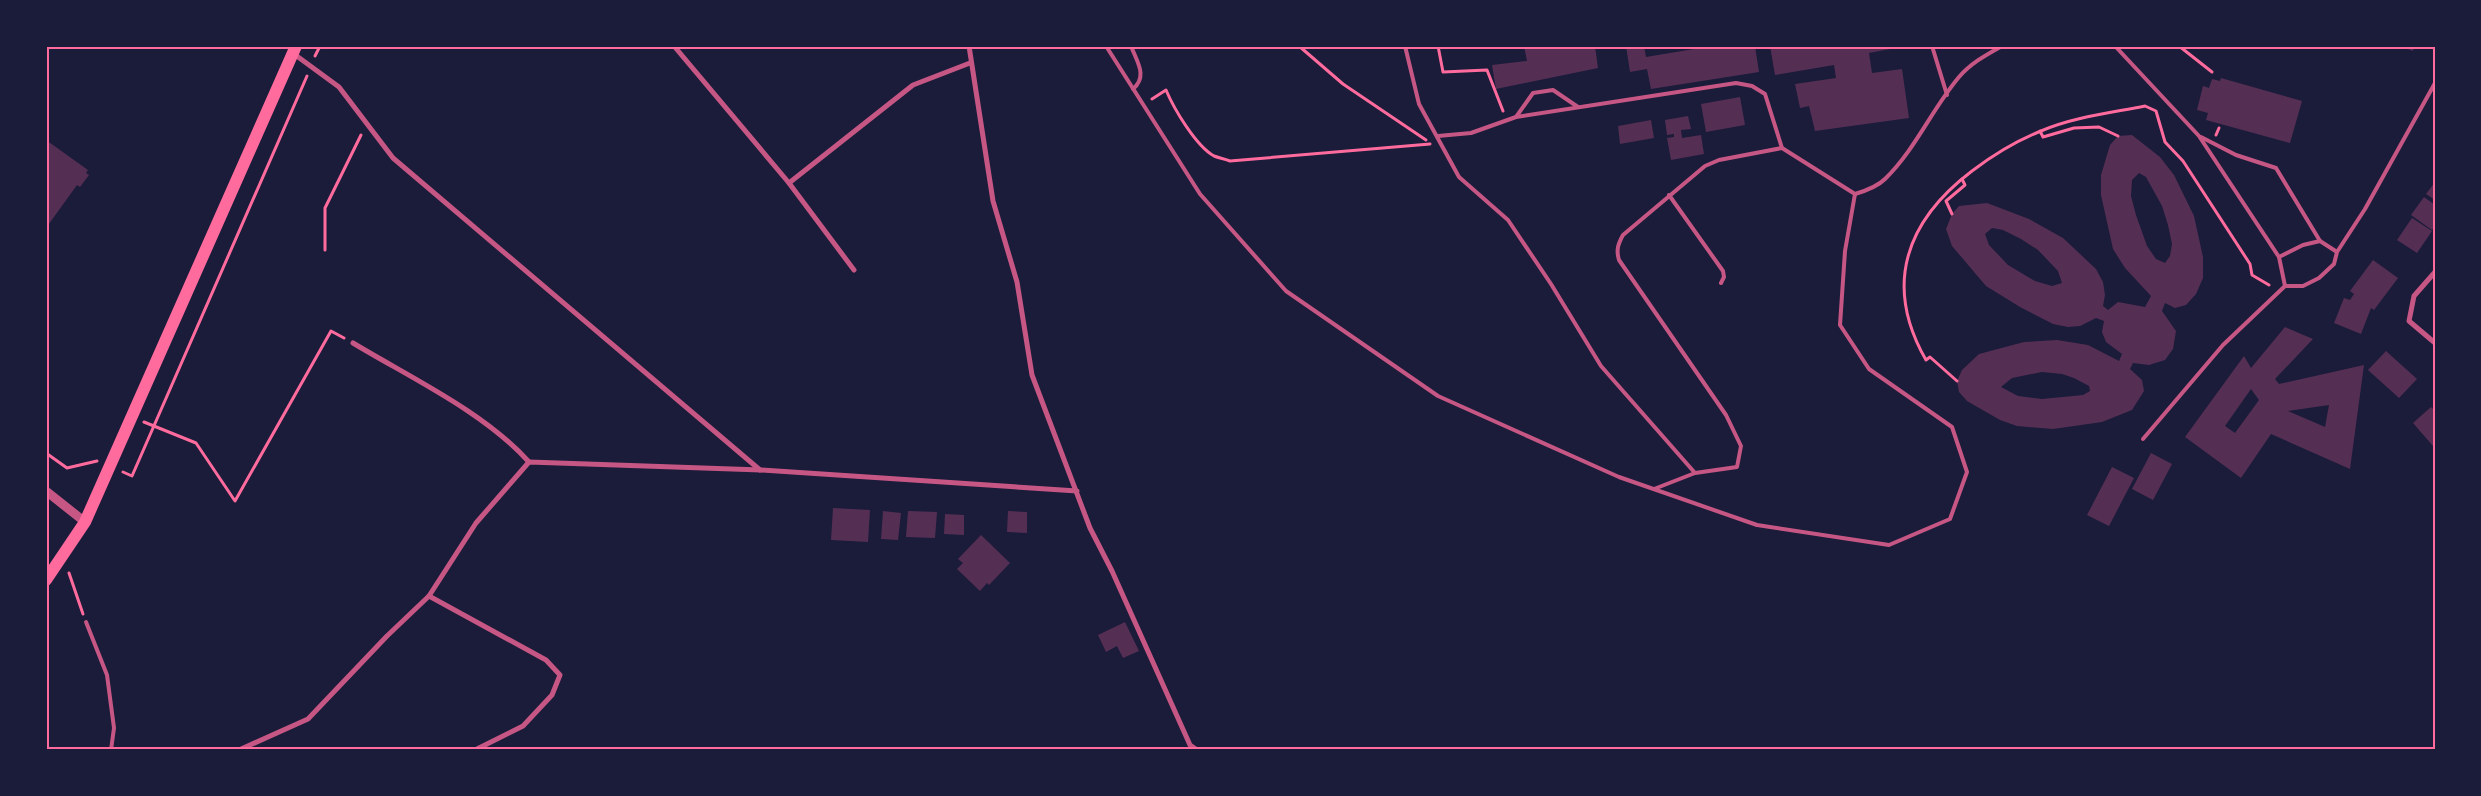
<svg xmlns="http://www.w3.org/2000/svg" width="2481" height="796" viewBox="0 0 2481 796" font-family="Figtree,sans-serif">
	<rect width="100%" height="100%" fill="#1b1b3a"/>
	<!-- building -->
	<g fill="#542f53" fill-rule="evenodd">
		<polygon points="1524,46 1595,46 1598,68 1496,89 1492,65 1527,61"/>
		<polygon points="1626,46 1644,46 1646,57 1712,46 1755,46 1759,72 1651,89 1647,69 1630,72"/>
		<polygon points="1770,46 1906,46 1869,53 1872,73 1902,69 1909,118 1815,131 1809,106 1800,108 1795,84 1836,78 1834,65 1775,75"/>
		<polygon points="2401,46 2414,46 2413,51"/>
		<polygon points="2221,78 2302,101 2290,143 2206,120 2208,113 2197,110 2203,86 2209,88 2212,79 2220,81"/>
		<polygon points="1740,97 1745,125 1706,132 1701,104"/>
		<polygon points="1688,116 1691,129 1681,130 1682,138 1701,135 1704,154 1671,160 1667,138 1674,137 1674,134 1667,135 1665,120"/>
		<polygon points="1651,120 1654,138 1620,144 1618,126"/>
		<path d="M2132,135L2160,157L2174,175L2194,216L2203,257V278L2196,294L2186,305L2175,308L2165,303L2162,311L2176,331L2173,349L2165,360L2149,365L2133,363L2130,369L2142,380L2144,391L2132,410L2102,422L2053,429L2017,426L2000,420L1967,401L1959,392L1957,381L1962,370L1979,354L2024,342L2057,340L2088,345L2119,361L2122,354L2106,342L2102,332L2104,321L2096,318L2080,326L2068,327L2053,324L2020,307L1986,286L1952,246L1946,229L1952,214L1959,206L1987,203L2029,219L2063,238L2096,269L2103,282L2105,295L2103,306L2108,310L2118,302L2145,307L2151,296L2125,268L2113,249L2101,195V175L2110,145L2118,136ZM2139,173L2146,177L2162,206L2168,225L2172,244L2170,256L2165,263L2156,259L2147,246L2136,215L2131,196L2132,180ZM1992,228L2003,230L2021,239L2038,250L2058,271L2062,283L2052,286L2035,281L2008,265L1989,245L1985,234ZM2042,372L2062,374L2074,378L2089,386L2090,391L2083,395L2042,399L2018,396L2001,387L2012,378Z"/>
		<polygon points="46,140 88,170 86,173 89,175 80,187 77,185 46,228 46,179 48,176 46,174"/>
		<polygon points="2435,182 2435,200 2426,194"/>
		<polygon points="2424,197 2435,205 2435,226 2432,230 2411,215"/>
		<polygon points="2412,218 2432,231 2417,253 2397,240"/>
		<polygon points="2373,260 2398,278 2374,310 2371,308 2361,334 2334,323 2344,298 2350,300 2354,294 2350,291"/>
		<path d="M2285,327L2313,339L2275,379L2279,384L2364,365L2350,469L2271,434L2241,478L2185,437L2244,356L2251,368ZM2251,389L2259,400L2235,433L2225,426ZM2329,405L2325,427L2288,411Z"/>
		<polygon points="2386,351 2417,379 2399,398 2368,370"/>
		<polygon points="2431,407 2435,411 2433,446 2413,423"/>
		<polygon points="2151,453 2172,464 2153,500 2132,489"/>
		<polygon points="2112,467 2134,478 2109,526 2087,515"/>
		<polygon points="833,508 870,510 868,542 831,540"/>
		<polygon points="883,511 901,513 898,540 881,539"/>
		<polygon points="908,511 937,512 935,538 906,537"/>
		<polygon points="1008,511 1027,512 1027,533 1007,532"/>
		<polygon points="945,514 964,515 964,535 944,534"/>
		<polygon points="981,535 1010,563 989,585 987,583 980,591 957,569 963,563 958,559"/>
		<polygon points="1125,622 1139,651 1123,658 1117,646 1106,652 1098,635"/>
	</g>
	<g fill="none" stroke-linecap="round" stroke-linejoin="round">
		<!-- path -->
		<g stroke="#ff6b9d" stroke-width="3">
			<polyline points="1299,46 1343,84 1426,140"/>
			<polyline points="1438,46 1443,72 1487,70 1503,111"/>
			<polyline points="2179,46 2212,72"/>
			<polyline points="315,56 320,46"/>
			<path d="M1152,99L1166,90C1174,109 1196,146 1214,156C1219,158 1225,159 1230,161L1430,144"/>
			<polyline points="2040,131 2043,137 2074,128 2099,127 2118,136"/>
			<polyline points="2216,135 2219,128"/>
			<polyline points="1952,214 1946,201 1965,185 1962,179"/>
			<polyline points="325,250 325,208 361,135"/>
			<path d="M1957,381L1930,357L1926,360C1883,285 1906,221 1972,171C1993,155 2016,141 2041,131C2074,117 2110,113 2145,106L2156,111L2165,142L2183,161L2250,264L2252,275L2269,285"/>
			<polyline points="144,422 196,443 235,501 331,331 344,338"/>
			<polyline points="46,453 67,468 97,461"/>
			<polyline points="123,472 132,476 307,76"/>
			<polyline points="69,573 83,614"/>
		</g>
		<!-- service -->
		<g stroke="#c65784" stroke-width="4">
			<polyline points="1106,46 1200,194 1286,291 1438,396 1619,477 1757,525 1889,545 1950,519 1967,472 1952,427 1869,369 1840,325 1845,251 1855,194"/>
			<path d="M1131,46C1137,62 1148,76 1133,89"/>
			<polyline points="1405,46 1419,104 1459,177 1508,220 1551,284 1601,366 1695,473"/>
			<polyline points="1932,46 1947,95"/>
			<polyline points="2115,46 2199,136 2279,257"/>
			<polyline points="1516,117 1533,93 1553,90 1578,107"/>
			<path d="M1438,136L1471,133L1516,117L1736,83L1752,86L1765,94L1782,148L1855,194C1865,191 1877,187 1885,179C1915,150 1932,109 1959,77C1971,63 1986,55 2002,46"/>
			<polyline points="2201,137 2236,155 2276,168 2320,241"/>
			<polyline points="1669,195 1723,271 1724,277 1721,283"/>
			<polyline points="2337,252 2320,241 2303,245 2279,257 2285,286 2303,286 2319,278 2334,264 2337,252 2365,209 2435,83"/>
			<polyline points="2143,439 2223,345 2285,286"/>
			<path d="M1654,489L1695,473L1737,467L1741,446L1726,415L1619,260C1616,250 1618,244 1623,235L1705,166L1719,160L1782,148"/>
			<polyline points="86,622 107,675 114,728 111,750"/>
		</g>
		<!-- minor -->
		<g stroke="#c65784" stroke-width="5">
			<polyline points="674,46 789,183 854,270"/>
			<polyline points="969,46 993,201 1017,282 1032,375 1090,528 1112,571 1190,745 1197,750"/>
			<polyline points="294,54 339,87 393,158 760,470"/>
			<polyline points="789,183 913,85 970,63"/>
			<polyline points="2435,272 2414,296 2409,321 2435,343"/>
			<path d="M353,343C411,378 484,412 529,462"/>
			<polyline points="429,596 546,660 560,675 552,695 523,726 475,750"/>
			<polyline points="239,750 308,719 387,636 429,596 476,523 529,462 761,470 1077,491"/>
		</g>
		<!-- tertiary -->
		<polyline stroke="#c65784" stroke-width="9" points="46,491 85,522"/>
		<!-- primary -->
		<polyline stroke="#ff6b9d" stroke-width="12" points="46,580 85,522 296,46"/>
	</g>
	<!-- border -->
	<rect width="2481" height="796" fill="none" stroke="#1b1b3a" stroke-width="95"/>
	<rect x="48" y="48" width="2386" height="700" fill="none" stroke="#ff6b9d" stroke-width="2"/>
</svg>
